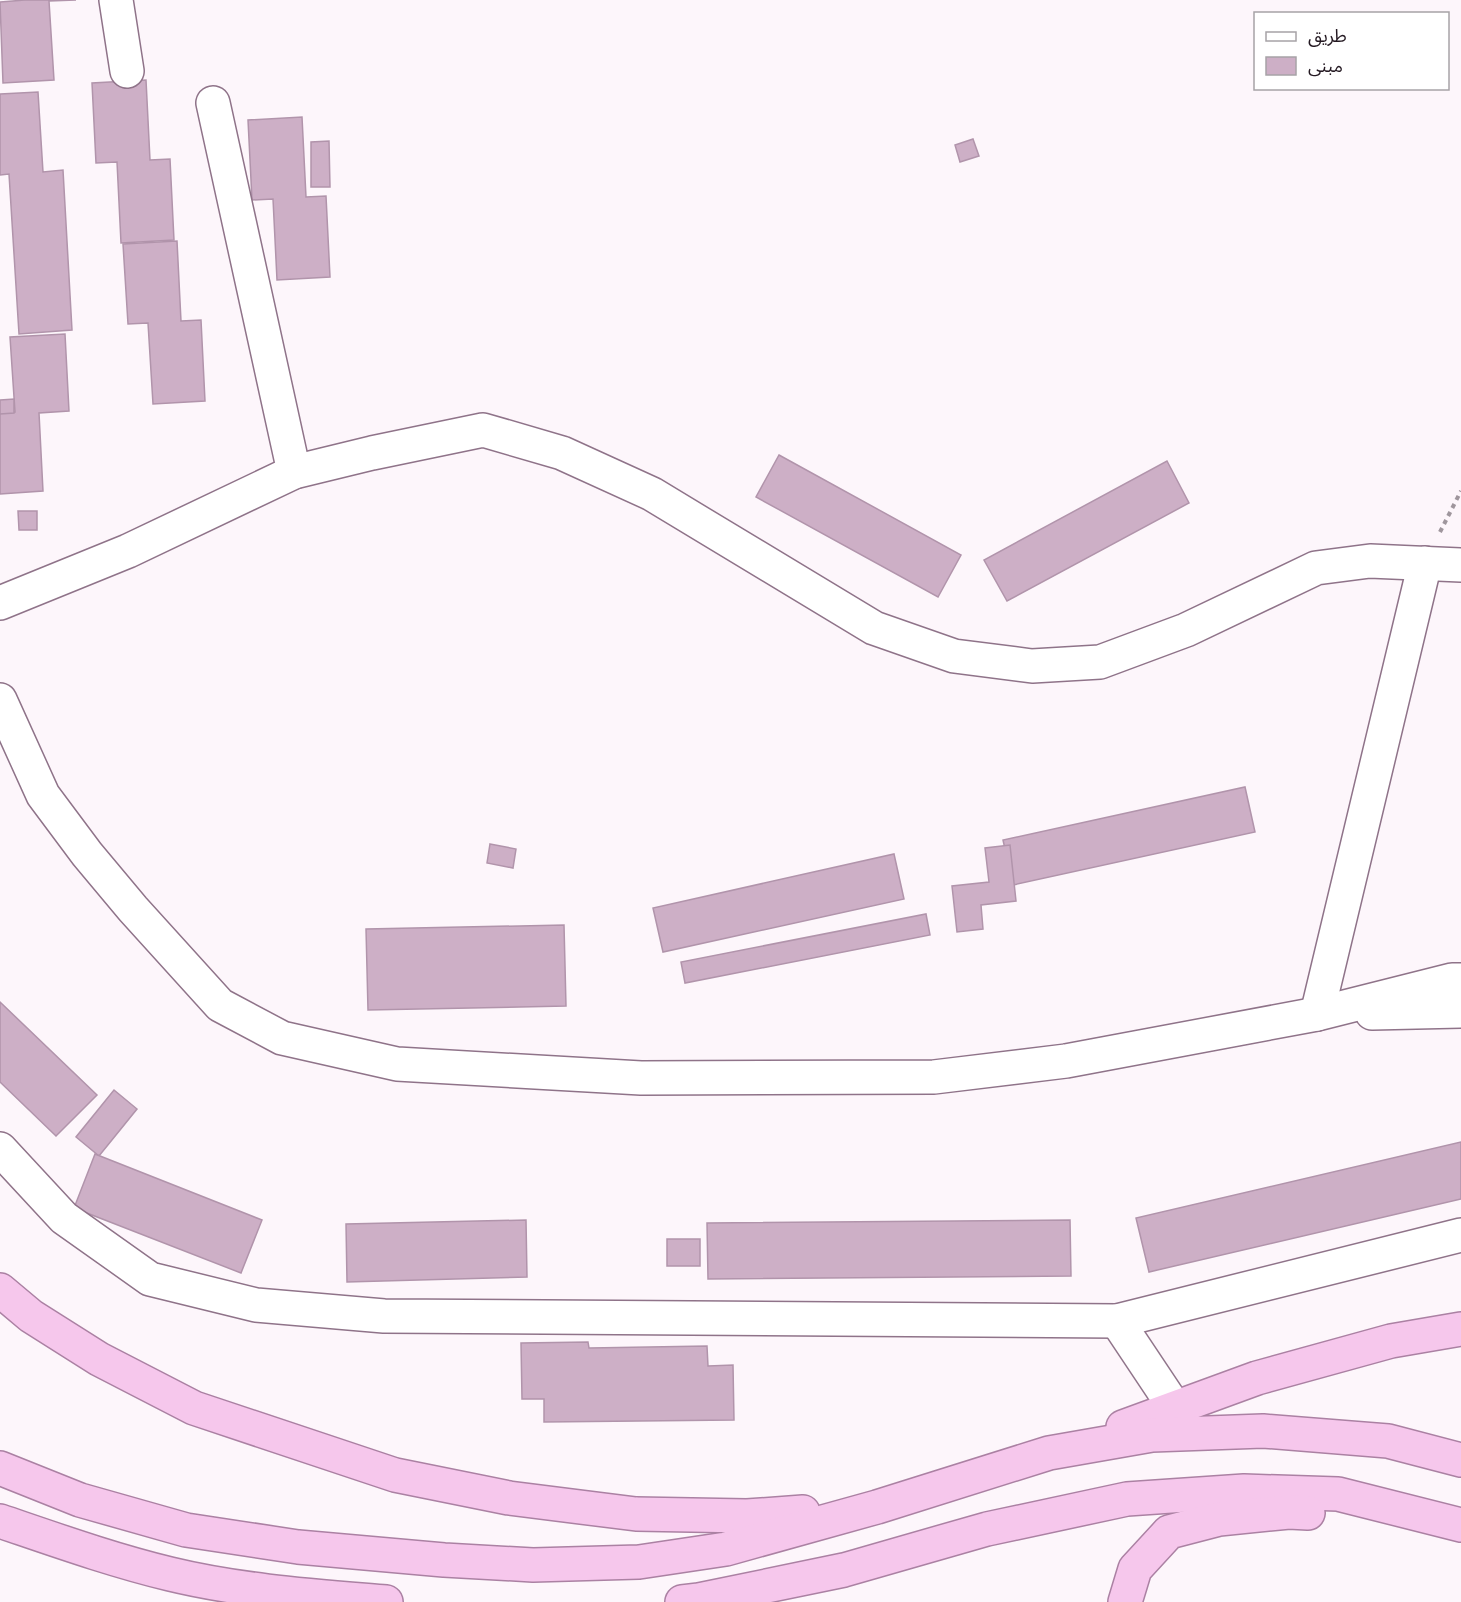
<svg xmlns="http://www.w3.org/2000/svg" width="1461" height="1602" viewBox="0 0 1461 1602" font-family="Inter,'Noto Sans Arabic',sans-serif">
	<rect width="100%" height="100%" fill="#fdf6fb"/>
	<!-- building -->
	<g fill="#cdafc6" stroke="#b194ab" stroke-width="1.5">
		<polygon points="25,0 76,0 49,1 54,80 3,83 0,2"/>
		<polygon points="146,80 150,160 170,159 174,240 121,243 117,162 96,163 92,83"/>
		<polygon points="38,92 43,172 63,170 72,330 19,334 9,174 0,175 0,94"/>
		<polygon points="302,117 306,197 326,196 330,277 277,280 273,199 252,200 248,120"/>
		<polygon points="973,139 979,156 960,162 955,145"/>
		<polygon points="329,141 330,187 311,187 311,142"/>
		<polygon points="177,241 181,321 201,320 205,401 153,404 148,323 128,324 123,244"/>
		<polygon points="65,334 69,411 39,413 43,491 0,494 0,412 15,412 10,337"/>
		<polygon points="14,399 14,413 0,414 0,400"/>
		<polygon points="779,455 961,555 938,597 756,497"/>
		<polygon points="1167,461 1189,503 1007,601 984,560"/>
		<polygon points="18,511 37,511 37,530 19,530"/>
		<polygon points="1245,787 1255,832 1013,885 1003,840"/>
		<polygon points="490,844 516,849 513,868 487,863"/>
		<polygon points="1010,845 1016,901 981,905 983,929 957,932 952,886 989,882 985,848"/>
		<polygon points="894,854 904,899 663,952 653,908"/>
		<polygon points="926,914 930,935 685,983 681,962"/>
		<polygon points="564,925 566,1006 368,1010 366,929"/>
		<polygon points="0,1002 97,1095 56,1136 0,1082"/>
		<polygon points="114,1090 137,1109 99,1156 76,1137"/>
		<polygon points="1461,1142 1461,1199 1149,1272 1136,1218"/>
		<polygon points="95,1154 262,1220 241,1273 74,1208"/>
		<polygon points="526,1220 527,1277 347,1282 346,1224"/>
		<polygon points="1070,1220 1071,1276 708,1279 707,1223"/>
		<rect x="667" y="1239" width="33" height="27"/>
		<polygon points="588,1342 589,1348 707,1346 708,1366 733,1365 734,1420 544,1422 544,1399 522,1399 521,1343"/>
	</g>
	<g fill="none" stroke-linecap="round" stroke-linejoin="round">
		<!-- minor casing -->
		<g stroke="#8f7389" stroke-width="36">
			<g id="minor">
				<polyline points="116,0 127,71"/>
				<polyline points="213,103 294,472"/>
				<polyline points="0,603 128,551 294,472 372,453 483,430 562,453 652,494 874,628 954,656 1032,666 1100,662 1186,630 1316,568 1370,561 1461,565"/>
				<polyline points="0,700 43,795 87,854 133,909 220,1005 282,1038 397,1064 641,1078 934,1077 1066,1061 1317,1014 1452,980 1461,980"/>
				<polyline points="1372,1013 1461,1011"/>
				<polyline points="1317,1014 1425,563"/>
				<polyline points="0,1149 64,1218 150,1279 256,1305 384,1316 1117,1321 1461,1235"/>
				<polyline points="1117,1321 1175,1408"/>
			</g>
		</g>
		<!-- trunk casing -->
		<g stroke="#ab81a3" stroke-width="36">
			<g id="trunk">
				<polyline points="0,1290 31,1316 99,1359 194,1408 395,1475 509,1498 636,1514 747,1516 803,1512"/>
				<polyline points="1123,1427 1257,1378 1391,1341 1461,1329"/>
				<polyline points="0,1468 80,1500 186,1530 298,1547 444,1560 533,1565 639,1562 726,1549 877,1507 1049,1453 1152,1435 1263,1431 1388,1441 1461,1460"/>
				<path d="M0,1521C56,1540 112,1560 170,1574C240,1591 314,1596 386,1602"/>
				<polyline points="682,1602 699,1600 844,1570 987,1529 1127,1499 1244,1491 1338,1494 1461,1525"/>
				<polyline points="1125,1602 1135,1569 1169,1532 1219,1519 1289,1512 1308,1513"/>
			</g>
		</g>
		<!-- path -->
		<polyline stroke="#9f969d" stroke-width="4" stroke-dasharray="4.5 4.5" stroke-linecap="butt" points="1440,532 1461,491"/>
		<!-- minor -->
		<use href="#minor" stroke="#fff" stroke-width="33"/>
		<!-- trunk -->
		<use href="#trunk" stroke="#f6c7ec" stroke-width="33"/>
	</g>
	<!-- legend -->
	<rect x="1254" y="12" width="195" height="78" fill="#ffffff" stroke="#a7a3a7" stroke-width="1.5"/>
	<rect x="1266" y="32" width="30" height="9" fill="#ffffff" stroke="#a7a3a7" stroke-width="1.5"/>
	<text x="1308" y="42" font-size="18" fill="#241922">طريق</text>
	<rect x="1266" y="57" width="30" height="18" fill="#cdafc6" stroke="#a7a3a7" stroke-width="1.5"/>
	<text x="1308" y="72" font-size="18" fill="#241922">مبنى</text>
</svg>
